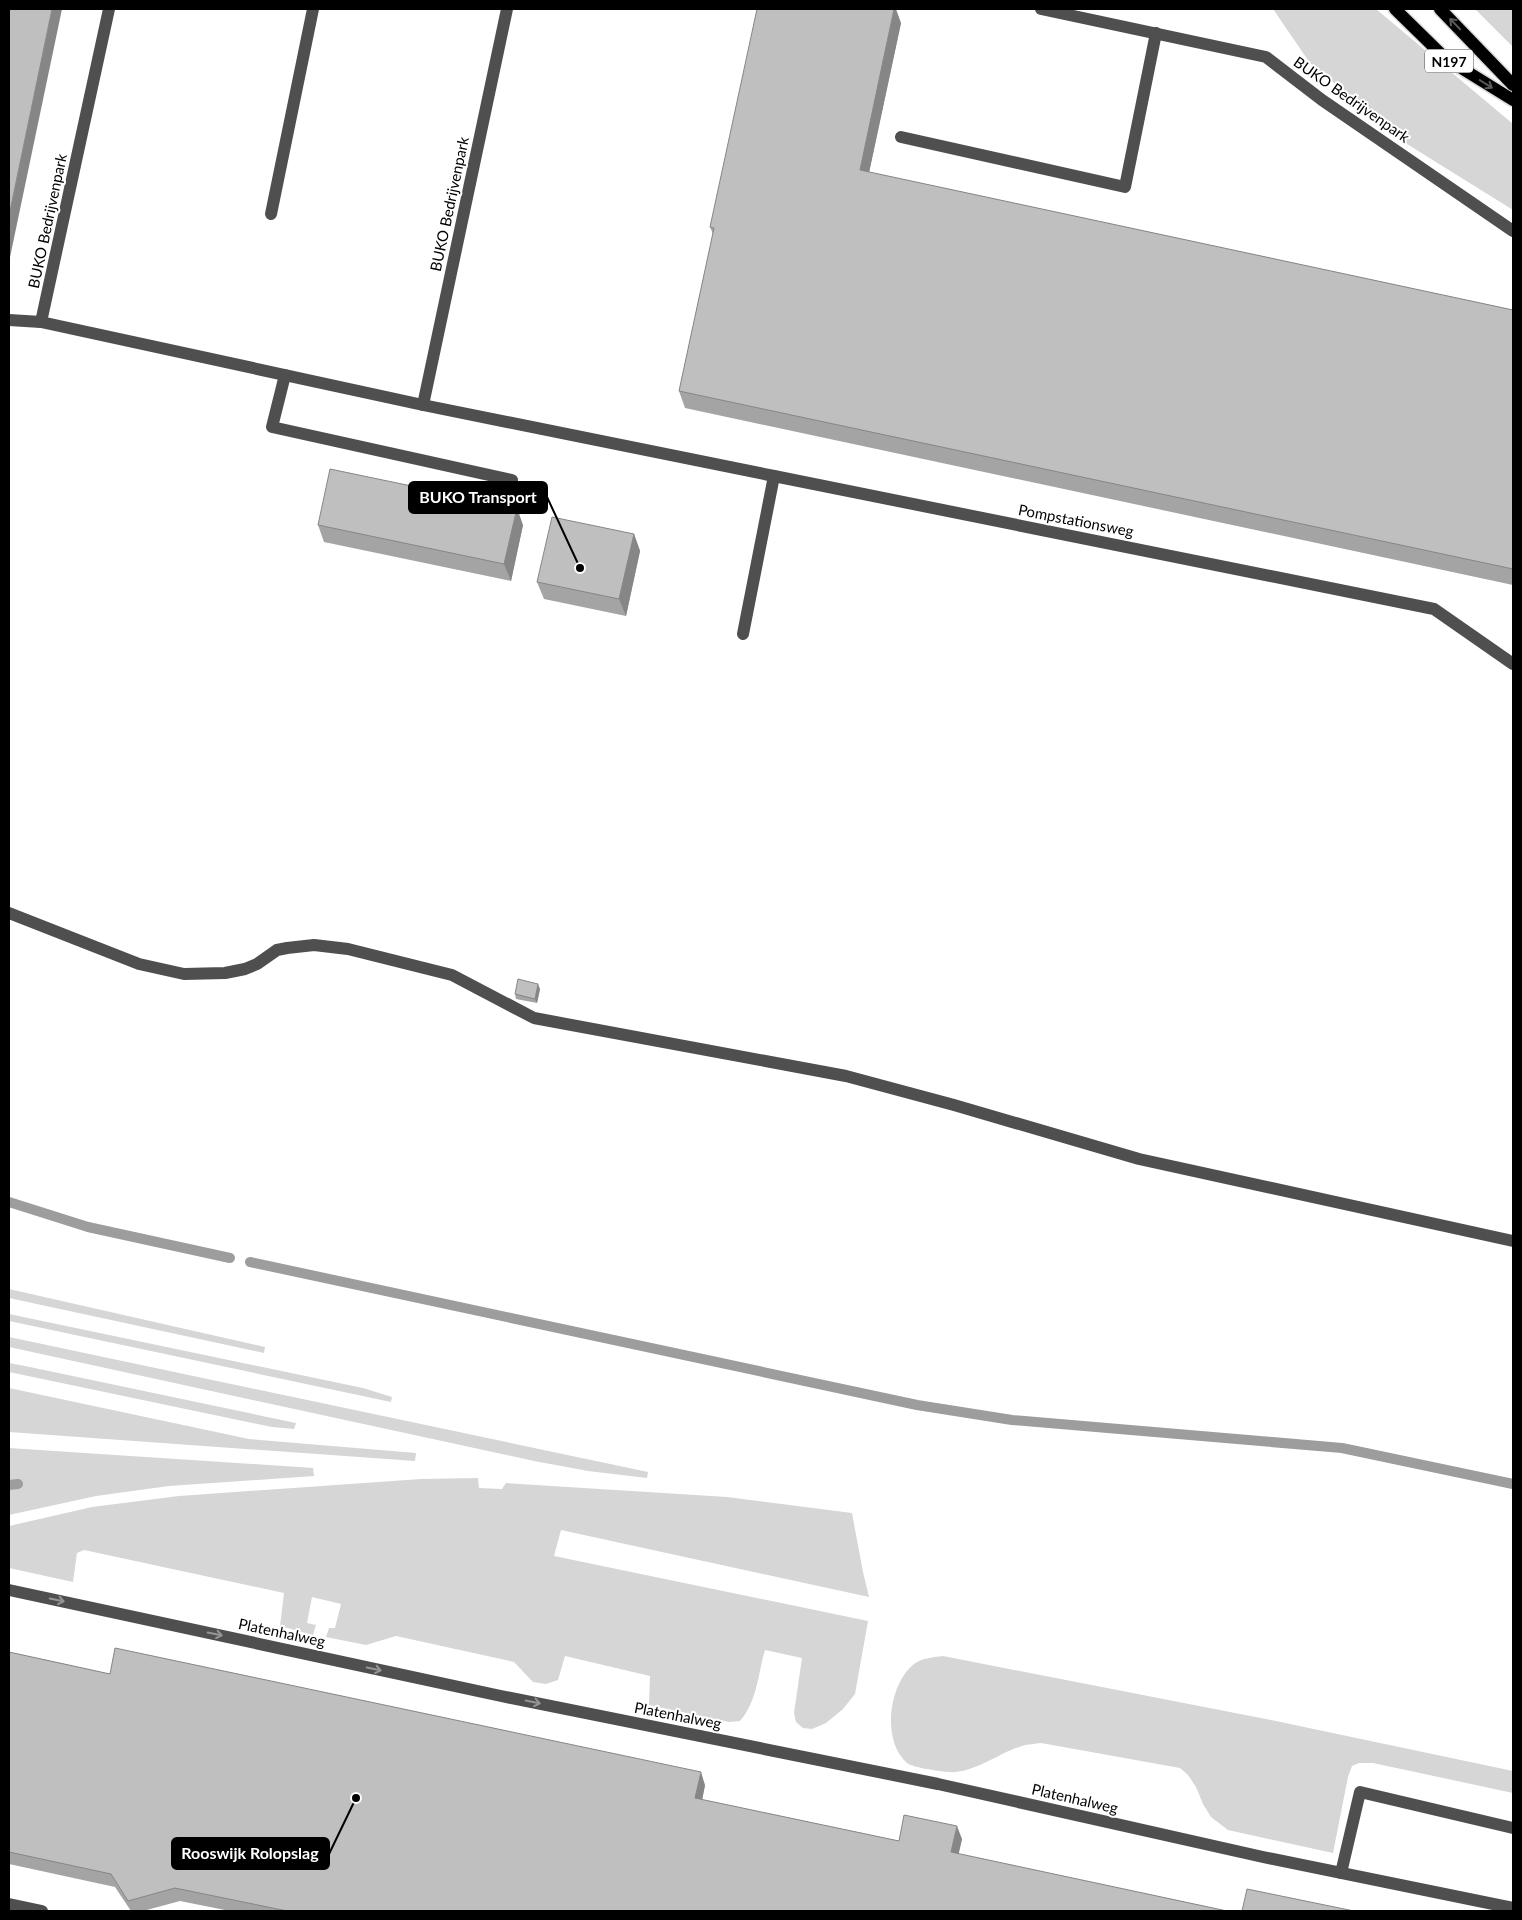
<svg xmlns="http://www.w3.org/2000/svg" width="1522" height="1920" viewBox="0 0 1522 1920" font-family="Lato,sans-serif">
	<rect width="100%" height="100%" fill="#fff"/>
	<!-- green -->
	<g fill="#d6d6d6">
		<polygon points="1273,9 1376,9 1513,124 1513,210 1407,144 1310,63"/>
		<polygon points="1475,9 1513,9 1513,47"/>
		<polygon points="9,1289 265,1347 264,1353 9,1298"/>
		<polygon points="9,1314 363,1388 392,1397 391,1402 9,1321"/>
		<polygon points="9,1337 648,1472 647,1478 588,1471 534,1461 9,1347"/>
		<polygon points="9,1363 25,1366 296,1423 294,1429 272,1427 9,1372"/>
		<polygon points="9,1388 249,1439 416,1453 415,1461 9,1432"/>
		<polygon points="9,1448 313,1468 314,1476 169,1486 96,1496 9,1515"/>
		<path d="M478,1478L479,1488L502,1489L506,1483L727,1497L852,1513L863,1572L869,1597L561,1530L554,1556L868,1621L855,1694L843,1709L826,1723L812,1729L803,1728L796,1722L794,1713L802,1658L765,1650C758,1674 757,1702 740,1721L729,1722L649,1705L650,1676L565,1656L558,1680L546,1684L533,1682L514,1662L396,1636L366,1645L326,1637L329,1628H335L341,1604L312,1597L307,1623L316,1625L313,1635L280,1626L284,1593L84,1550L77,1553L73,1582L9,1568V1526L92,1507L179,1496L421,1479Z"/>
		<path d="M943,1656L1271,1720L1513,1771V1793L1373,1763H1359L1352,1766L1348,1777L1333,1853L1228,1830L1211,1817L1203,1804L1196,1787L1188,1775L1180,1768L1041,1743C1035,1744 1028,1744 1022,1746C998,1753 974,1774 948,1772C939,1771 914,1768 907,1763C881,1740 889,1684 914,1664C922,1658 934,1657 943,1656Z"/>
	</g>
	<g fill="none" stroke-linecap="round" stroke-linejoin="round">
		<!-- stream -->
		<g stroke="#9d9d9d" stroke-width="10">
			<polyline points="9,1202 88,1227 230,1258"/>
			<polyline points="250,1262 917,1405 1012,1420 1342,1448 1513,1484"/>
			<polyline points="9,1485 18,1484"/>
		</g>
		<!-- major casing -->
		<g stroke="#dbdbdb" stroke-width="15">
			<g id="major">
				<polyline points="1395,9 1445,58 1513,100"/>
				<polyline points="1440,9 1513,85"/>
			</g>
		</g>
		<!-- minor -->
		<g stroke="#4f4f4f" stroke-width="12">
			<polyline points="1041,9 1266,57 1322,100 1513,231"/>
			<polyline points="901,137 1125,187 1156,33"/>
			<polyline points="271,214 313,9"/>
			<polyline points="9,320 41,322 423,405 774,476"/>
			<polyline points="41,322 109,9"/>
			<polyline points="285,375 272,427 512,480"/>
			<polyline points="423,405 507,9"/>
			<polyline points="743,634 774,476 1434,609 1513,664"/>
			<polyline points="9,913 139,964 184,974 225,973 245,969 257,964 277,950 287,948 314,945 348,949 452,975 534,1018 846,1076 954,1105 1139,1159 1513,1241"/>
			<polyline points="9,1590 501,1696 938,1784 1263,1857 1513,1908"/>
			<polyline points="1341,1873 1360,1792 1513,1828"/>
			<polyline points="9,1904 42,1911"/>
		</g>
		<!-- major -->
		<use href="#major" stroke="#000" stroke-width="12"/>
	</g>
	<!-- wall -->
	<g fill="#a4a4a4">
		<polygon points="901,23 869,172 1513,310 1513,585 685,408 679,391 713,234 710,227"/>
		<polygon points="318,525 523,525 511,581 324,542"/>
		<polygon points="634,534 640,551 626,616 544,599 537,582"/>
		<polygon points="540,989 537,1003 516,999 515,994"/>
		<polygon points="9,1652 110,1674 705,1785 702,1800 899,1841 962,1839 958,1854 1227,1911 230,1911 180,1901 143,1911 131,1911 115,1887 9,1864"/>
	</g>
	<!-- shaded-wall -->
	<g fill="#868686">
		<polygon points="52,9 62,9 9,262 9,216"/>
		<polygon points="894,9 896,9 901,23 866,187 860,170"/>
		<polygon points="517,508 523,525 511,581 504,564"/>
		<polygon points="634,534 640,551 626,616 619,599"/>
		<polygon points="538,984 540,989 537,1003 535,999"/>
		<polygon points="701,1772 705,1785 700,1811 695,1798"/>
		<polygon points="957,1826 962,1839 956,1866 951,1852"/>
	</g>
	<!-- building -->
	<g fill="#bfbfbf" stroke="#868686">
		<polygon points="9,9 52,9 9,216"/>
		<polygon points="757,9 894,9 860,170 1513,310 1513,569 679,391 714,228 710,227"/>
		<polygon points="330,469 517,508 504,564 318,525"/>
		<polygon points="552,517 634,534 619,599 537,582"/>
		<polygon points="518,979 538,984 535,999 515,994"/>
		<polygon points="115,1648 701,1772 695,1798 899,1841 904,1815 957,1826 951,1852 1227,1911 287,1911 175,1888 128,1901 111,1874 9,1852 9,1652 110,1674"/>
		<polygon points="1247,1889 1354,1911 1242,1911"/>
	</g>
	<!-- one-way arrows -->
	<defs><path id="oneway-shaft" d="M-6 0H5M1.5-3L5.5 0L1.5 3" fill="none" stroke-width="1.6" stroke-linecap="round" stroke-linejoin="round" transform="scale(1.25)"/></defs>
	<g stroke="#595959">
		<use href="#oneway-shaft" transform="translate(1455 24) rotate(-134)"/>
		<use href="#oneway-shaft" transform="translate(1486 84) rotate(32)"/>
	</g>
	<g stroke="#959595">
		<use href="#oneway-shaft" transform="translate(57 1600) rotate(12)"/>
		<use href="#oneway-shaft" transform="translate(215 1634) rotate(12)"/>
		<use href="#oneway-shaft" transform="translate(374 1669) rotate(12)"/>
		<use href="#oneway-shaft" transform="translate(533 1702) rotate(11)"/>
	</g>
	<g text-anchor="middle" dominant-baseline="central" stroke-width="4" stroke-linejoin="round" paint-order="stroke">
		<!-- shield labels -->
		<rect fill="#fff" stroke="#4c4c4c" stroke-width="1" x="1425" y="49.5" width="48" height="23" rx="4"/>
		<g font-size="14" font-weight="bold" fill="#000">
			<text x="1449" y="61">N197</text>
		</g>
		<!-- street labels -->
		<g font-size="15" fill="#000" stroke="#fff">
			<text transform="translate(1352 99) rotate(35)">BUKO Bedrijvenpark</text>
			<text transform="translate(449 204) rotate(-78)">BUKO Bedrijvenpark</text>
			<text transform="translate(47 221) rotate(-78)">BUKO Bedrijvenpark</text>
			<text transform="translate(1076 520) rotate(11)">Pompstationsweg</text>
			<text transform="translate(282 1632) rotate(12)">Platenhalweg</text>
			<text transform="translate(678 1715) rotate(11)">Platenhalweg</text>
			<text transform="translate(1075 1798) rotate(13)">Platenhalweg</text>
		</g>
	</g>
	<!-- callouts -->
	<path fill="none" stroke="#000" stroke-width="2" d="M580 568L547 497M356 1798L329 1854"/>
	<g fill="#000" stroke="#fff" stroke-width="2">
		<circle cx="580" cy="568" r="5"/>
		<circle cx="356" cy="1798" r="5"/>
	</g>
	<g fill="#000" stroke="#000" stroke-width="2">
		<rect x="409" y="482" width="138" height="31" rx="5"/>
		<rect x="172" y="1838" width="157" height="31" rx="5"/>
	</g>
	<g font-size="16" text-anchor="middle" font-weight="bold" fill="#fff">
		<text x="478" y="503">BUKO Transport</text>
		<text x="250" y="1859">Rooswijk Rolopslag</text>
	</g>
	<!-- border -->
	<rect width="1522" height="1920" fill="none" stroke="#000000" stroke-width="20"/>
</svg>
